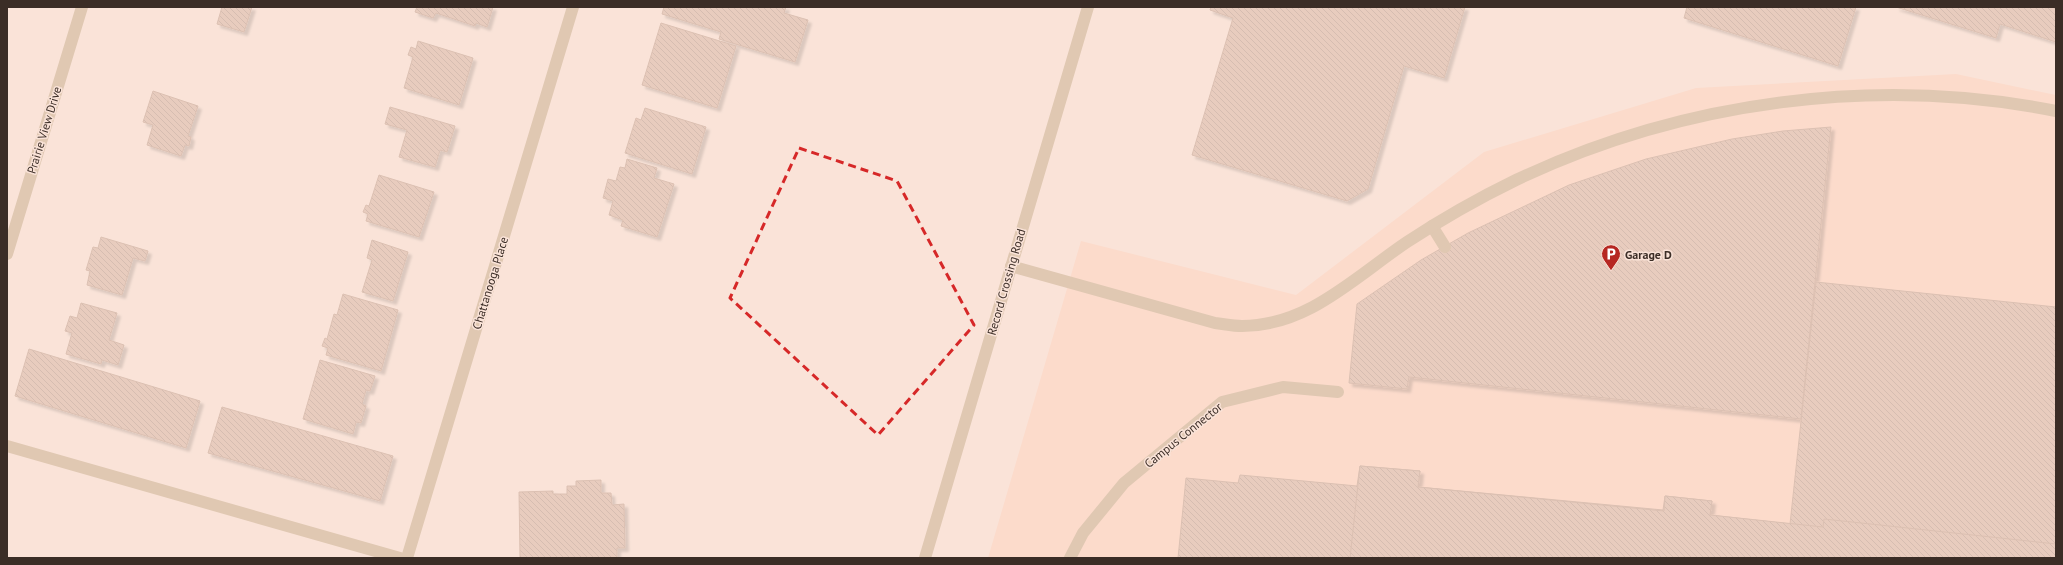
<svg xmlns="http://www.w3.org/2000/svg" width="2063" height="565" viewBox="0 0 2063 565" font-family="'PT Sans',sans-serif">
	<defs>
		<pattern id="building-back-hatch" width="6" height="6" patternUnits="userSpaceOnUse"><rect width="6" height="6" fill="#d3af9d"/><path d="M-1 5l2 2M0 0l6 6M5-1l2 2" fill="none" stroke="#ac8f80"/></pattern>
		<filter id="shadow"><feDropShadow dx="3.5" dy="3.5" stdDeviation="1" flood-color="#0004"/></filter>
	</defs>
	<rect width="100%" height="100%" fill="#fae3d8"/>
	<!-- built -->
	<polygon fill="#fed0bb" points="1956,74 2056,95 2056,558 988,558 1081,241 1296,295 1484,152 1696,88"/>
	<!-- building -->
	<g fill="url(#building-back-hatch)" stroke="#b89684" filter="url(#shadow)">
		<polygon points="222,7 252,7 244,32 217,24"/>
		<polygon points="417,7 493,7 487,27 476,23 475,26 436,13 433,18 415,12"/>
		<polygon points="664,7 786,7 784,13 808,20 795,62 719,39 721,32 662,14"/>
		<polygon points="1211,7 1465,7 1444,78 1404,66 1368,189 1347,201 1192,155 1233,18 1210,10"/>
		<polygon points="1687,7 1856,7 1838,66 1684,18"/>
		<polygon points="1896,7 2056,7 2056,42 2000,24 1996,38"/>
		<polygon points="661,23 736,46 717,108 642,85"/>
		<polygon points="418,41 473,58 459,105 404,88 413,57 408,55 411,47 416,49"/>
		<polygon points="153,91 198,106 188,136 191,137 189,146 185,145 181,156 147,145 153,125 143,122"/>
		<polygon points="390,107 455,126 447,152 440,150 435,167 399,157 407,130 385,124"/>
		<polygon points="645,108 706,127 692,174 625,153 636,118 641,120"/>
		<polygon points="1831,127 1801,419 1409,377 1407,389 1349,383 1357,304 1421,260 1468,233 1569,185 1646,159 1732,139 1783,131"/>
		<polygon points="627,159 657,168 654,178 674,184 657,237 621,226 623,220 609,215 613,201 603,198 608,179 616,181 620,167 625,168"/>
		<polygon points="379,175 434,192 419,237 366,221 368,214 363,212 366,205 369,206"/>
		<polygon points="101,237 148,251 145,261 133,258 122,295 87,285 90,271 86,270 93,247 98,248"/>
		<polygon points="372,240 408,252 393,301 362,292 372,260 367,258"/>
		<polygon points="1816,282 2056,307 2056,558 1178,558 1186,478 1238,483 1240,475 1357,486 1360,466 1420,471 1418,487 1663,510 1665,496 1712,501 1710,515 1790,524"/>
		<polygon points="343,294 398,310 381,371 326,355 328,348 322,346 325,338 327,339 334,314 337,315"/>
		<polygon points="81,303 117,313 109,340 124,345 118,365 102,360 101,364 66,354 72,333 65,331 70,316 77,318"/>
		<polygon points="29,349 200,401 186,448 15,396"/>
		<polygon points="320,360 375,376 370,391 366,390 362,404 366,406 361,423 356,422 353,434 303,419"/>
		<polygon points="222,407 393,456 380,501 208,453"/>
		<polygon points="1360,466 1420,471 1418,487 1664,511 1665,496 1712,501 1710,515 1823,527 1824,519 2056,544 2056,558 1350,558"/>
		<polygon points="601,480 601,493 611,493 612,505 624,504 625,548 617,548 617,558 520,558 519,492 553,491 553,494 567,494 567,486 576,486 576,481"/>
	</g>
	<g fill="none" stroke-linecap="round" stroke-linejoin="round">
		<!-- service -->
		<g stroke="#c1a683" stroke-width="12">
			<polyline points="1432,226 1445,247"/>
			<path d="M1011,266L1215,323C1224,324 1233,326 1242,326C1308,326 1355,277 1407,242C1442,219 1479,198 1516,180C1682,101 1876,75 2056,111"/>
			<polyline points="7,446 400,558"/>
			<polyline points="1070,558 1083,533 1124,483 1222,402 1283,387 1338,392"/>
		</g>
		<!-- minor -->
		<g stroke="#c1a683" stroke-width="12">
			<polyline points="7,254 82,7"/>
			<polyline points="407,558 573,7"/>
		</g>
		<!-- tertiary -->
		<polyline stroke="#c1a683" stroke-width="12" points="925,558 1088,7"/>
	</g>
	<!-- marked area -->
	<path d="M0 0H2063V565H0ZM799,148L897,181L974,325L878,435L730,298Z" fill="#fae3d8" fill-opacity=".55" fill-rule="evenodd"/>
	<path fill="none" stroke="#d62828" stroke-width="3" stroke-dasharray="8 5" stroke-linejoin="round" d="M799,148L897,181L974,325L878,435L730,298Z"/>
	<!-- icons -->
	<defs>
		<g id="parking-pin" transform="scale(1)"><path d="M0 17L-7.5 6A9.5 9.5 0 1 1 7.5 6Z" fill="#b62722" stroke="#fae3d8"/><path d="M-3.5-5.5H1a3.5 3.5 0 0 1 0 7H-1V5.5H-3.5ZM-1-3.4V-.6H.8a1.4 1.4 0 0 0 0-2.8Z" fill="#fff"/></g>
	</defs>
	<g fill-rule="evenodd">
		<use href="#parking-pin" x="1611" y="254"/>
	</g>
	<g text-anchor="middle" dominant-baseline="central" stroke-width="3" stroke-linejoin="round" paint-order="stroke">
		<!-- street labels -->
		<g font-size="12" fill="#3b2d26" stroke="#fae3d8">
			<text transform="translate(44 130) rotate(-73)">Prairie View Drive</text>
			<text transform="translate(1006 282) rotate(-74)">Record Crossing Road</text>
			<text transform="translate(490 283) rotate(-73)">Chattanooga Place</text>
			<text transform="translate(1183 435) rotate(-39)">Campus Connector</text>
		</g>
		<!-- poi labels -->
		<g font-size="12" font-weight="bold" fill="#3b2d26" stroke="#fae3d8" text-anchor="start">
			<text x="1625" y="254">Garage D</text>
		</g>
	</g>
	<!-- border -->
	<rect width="2063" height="565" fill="none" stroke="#3b2d26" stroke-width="16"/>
</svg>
